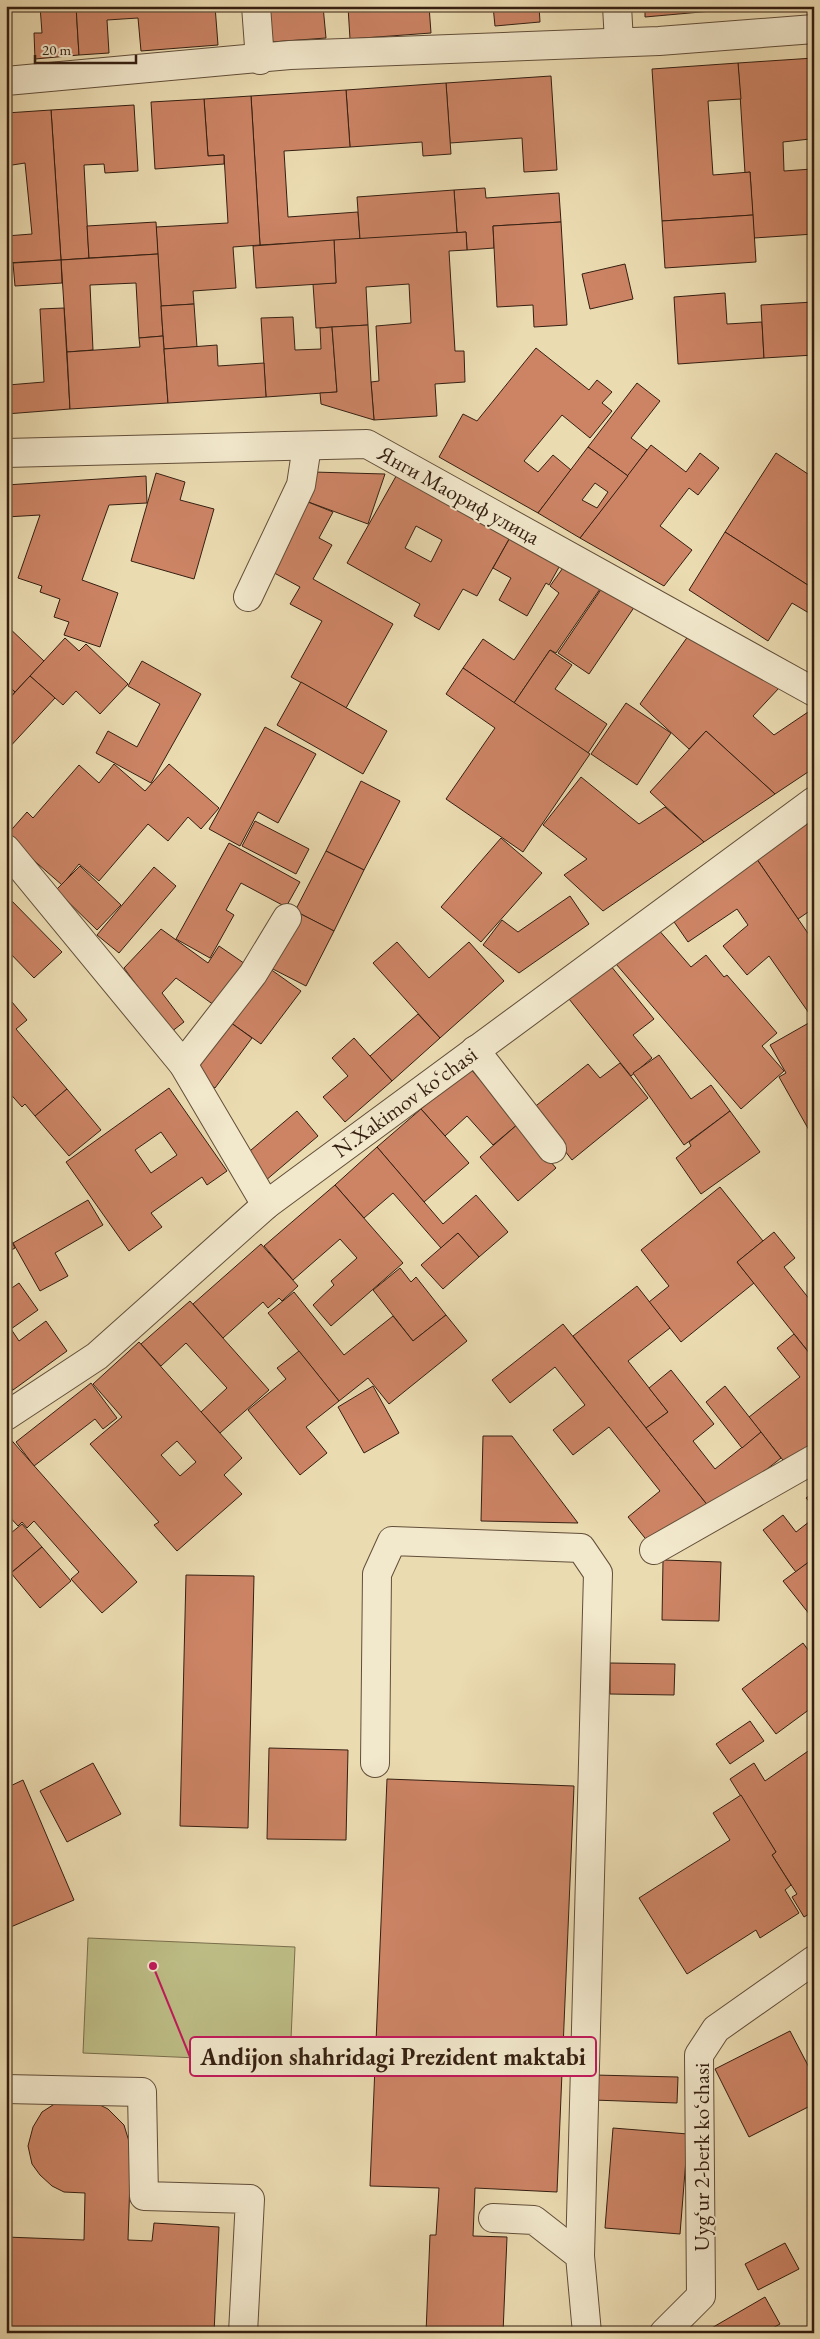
<svg xmlns="http://www.w3.org/2000/svg" width="820" height="2339" viewBox="0 0 820 2339" font-family="'EB Garamond',serif">
	<rect width="100%" height="100%" fill="#ebdbb1"/>
	<filter id="stains"><feTurbulence type="fractalNoise" baseFrequency=".004" numOctaves="4"/><feColorMatrix values="0 0 0 0 .2 0 0 0 0 .09 0 0 0 0 .02 0 0 0 .5 -.17"/></filter>
	<radialGradient id="worn" r=".72"><stop offset=".6" stop-color="#630" stop-opacity="0"/><stop offset="1" stop-color="#630" stop-opacity=".3"/></radialGradient>
	<!-- green -->
	<polygon fill="#bebe87" stroke="#7a6e4c" points="88,1938 295,1947 290,2062 83,2053"/>
	<!-- building -->
	<g fill="#cc8465" stroke="#351f11" fill-rule="evenodd">
		<polygon points="40,6 76,6 79,55 35,59 34,33 42,33"/>
		<polygon points="76,6 215,6 218,45 141,51 138,18 107,20 109,53 79,55"/>
		<polygon points="269,6 323,6 326,38 272,42"/>
		<polygon points="429,6 431,33 350,39 348,7"/>
		<polygon points="493,6 539,6 540,22 495,26"/>
		<polygon points="645,6 768,6 645,17"/>
		<polygon points="814,58 814,127 810,127 810,139 783,142 784,171 812,169 814,234 754,238 750,172 745,173 738,63"/>
		<polygon points="738,63 741,99 708,101 713,175 750,172 753,215 662,221 652,69"/>
		<polygon points="551,76 557,170 524,172 522,138 450,143 446,83"/>
		<polygon points="446,83 451,154 423,156 422,142 350,147 346,90"/>
		<polygon points="346,90 350,147 284,151 288,217 358,212 360,239 260,245 251,96"/>
		<polygon points="251,96 260,245 233,247 236,288 193,291 194,304 161,306 156,227 228,223 224,155 208,156 204,99"/>
		<polygon points="204,99 208,156 224,155 224,164 155,169 151,102"/>
		<polygon points="134,105 138,171 105,173 104,164 84,165 89,258 61,260 51,110"/>
		<polygon points="51,110 61,260 6,263 6,236 32,234 25,163 6,166 6,113"/>
		<polygon points="485,188 486,198 559,193 561,222 493,226 494,248 467,250 466,232 457,233 454,190"/>
		<polygon points="454,190 457,233 360,239 357,197"/>
		<polygon points="753,215 756,262 665,268 662,221"/>
		<polygon points="156,222 158,254 89,258 87,226"/>
		<polygon points="561,222 567,325 534,327 533,305 497,307 493,226"/>
		<polygon points="466,232 467,250 449,251 455,351 464,351 465,382 435,384 437,416 374,420 371,382 379,381 376,326 411,323 409,284 366,287 368,325 316,328 313,284 336,283 334,240"/>
		<polygon points="334,240 336,283 256,288 253,246"/>
		<polygon points="158,254 163,336 139,338 136,283 90,285 93,350 67,352 61,260"/>
		<polygon points="61,260 62,283 15,286 13,263"/>
		<polygon points="625,264 633,299 590,309 582,274"/>
		<polygon points="6,274 9,318 6,318"/>
		<polygon points="725,293 727,324 762,322 764,358 678,364 674,297"/>
		<polygon points="814,302 814,355 764,358 761,305"/>
		<polygon points="194,304 197,347 164,349 161,306"/>
		<polygon points="64,308 70,409 6,414 6,362 8,385 44,382 40,309"/>
		<polygon points="293,317 295,350 321,349 320,328 332,327 337,392 266,397 261,318"/>
		<polygon points="368,325 371,382 374,420 321,404 320,393 337,392 332,327"/>
		<polygon points="163,336 168,403 70,409 67,352 140,347 139,338"/>
		<polygon points="217,345 218,366 264,363 266,397 168,403 164,349"/>
		<polygon points="536,348 589,390 597,380 612,392 602,403 612,411 590,438 562,415 524,461 538,472 553,455 571,470 538,513 439,457 463,414 477,421"/>
		<polygon points="637,383 660,401 631,438 647,450 628,476 588,447"/>
		<polygon points="651,445 686,472 700,453 719,468 698,495 689,488 660,526 692,550 664,586 580,538"/>
		<path d="M588,447L628,476L580,538L538,513ZM595,483L608,492L597,508L582,500Z"/>
		<polygon points="776,453 814,478 814,589 725,532"/>
		<path d="M399,471L512,534L477,596L463,589L439,630L414,616L420,604L347,563ZM416,526L442,540L431,562L405,548Z"/>
		<polygon points="313,472 385,474 368,524 303,500"/>
		<polygon points="156,473 185,482 180,500 214,509 194,579 131,561"/>
		<polygon points="146,476 147,503 109,505 82,580 118,593 100,647 64,635 69,622 54,617 60,599 40,592 42,586 18,578 40,515 6,517 6,485"/>
		<polygon points="303,500 333,512 319,538 332,545 313,579 393,624 346,708 291,677 322,621 290,604 300,587 267,569"/>
		<polygon points="725,532 814,589 814,616 792,603 768,641 689,590"/>
		<polygon points="512,534 563,560 549,585 546,583 527,616 499,600 511,578 493,568"/>
		<polygon points="565,565 600,589 556,653 550,650 514,703 463,668 483,639 514,660 559,593 550,586"/>
		<polygon points="604,585 635,606 589,674 558,653"/>
		<polygon points="6,625 44,661 15,692 6,684"/>
		<polygon points="691,632 779,688 753,716 774,735 814,708 814,768 775,794 706,731 689,749 640,704"/>
		<polygon points="65,638 79,651 86,644 128,684 100,714 76,691 63,705 30,676"/>
		<polygon points="550,650 572,665 555,689 607,724 588,753 514,703"/>
		<polygon points="142,661 201,694 151,783 96,753 108,731 137,747 160,704 128,686"/>
		<polygon points="463,668 590,754 523,852 446,799 495,728 446,694"/>
		<polygon points="30,676 55,698 6,751 6,702"/>
		<polygon points="301,682 387,731 363,774 277,725"/>
		<polygon points="6,684 15,692 6,702"/>
		<polygon points="626,703 671,733 637,785 591,754"/>
		<polygon points="265,727 316,754 278,823 258,812 240,846 209,829"/>
		<polygon points="706,731 775,794 704,842 650,792"/>
		<polygon points="114,764 145,791 169,764 219,808 201,829 188,817 168,841 148,824 99,881 79,864 62,885 6,836 27,812 33,818 79,765 99,783"/>
		<polygon points="581,777 639,824 665,807 704,842 603,911 564,875 587,859 543,825"/>
		<polygon points="361,781 400,801 364,870 326,851"/>
		<polygon points="814,818 814,908 798,919 756,858"/>
		<polygon points="255,821 309,849 296,874 242,846"/>
		<polygon points="501,838 542,873 481,942 441,907"/>
		<polygon points="229,843 300,882 286,907 241,883 226,910 234,915 210,958 176,939"/>
		<polygon points="326,851 364,870 334,931 295,911"/>
		<polygon points="756,858 814,942 814,1014 811,1016 769,956 747,975 723,946 748,925 737,909 688,942 670,916"/>
		<polygon points="80,866 121,905 97,930 56,890"/>
		<polygon points="154,867 176,886 119,953 97,935"/>
		<polygon points="6,895 62,952 34,978 6,949"/>
		<polygon points="570,896 589,924 519,973 483,945 502,920 518,932"/>
		<polygon points="295,911 334,931 306,986 267,966"/>
		<polygon points="657,928 691,967 706,955 724,977 727,975 777,1033 762,1046 784,1071 741,1109 616,964"/>
		<polygon points="161,929 208,963 219,946 251,968 221,1010 176,978 162,993 184,1022 171,1032 124,968"/>
		<polygon points="397,942 429,978 469,942 504,981 440,1038 373,963"/>
		<polygon points="606,960 654,1019 633,1035 652,1058 631,1076 565,994"/>
		<polygon points="266,966 301,991 261,1044 227,1020"/>
		<polygon points="12,1002 27,1020 16,1029 67,1089 35,1116 25,1104 22,1107 6,1089 6,1007"/>
		<polygon points="418,1014 440,1038 392,1081 370,1056"/>
		<polygon points="227,1020 252,1038 215,1088 190,1071"/>
		<polygon points="814,1020 814,1139 779,1077 786,1073 770,1045"/>
		<polygon points="354,1038 392,1081 345,1122 323,1097 348,1076 332,1058"/>
		<polygon points="659,1055 691,1099 711,1085 730,1111 684,1145 633,1073"/>
		<polygon points="620,1063 648,1098 572,1160 532,1109 588,1064 600,1078"/>
		<polygon points="469,1067 518,1124 493,1145 467,1116 445,1136 421,1109"/>
		<path d="M169,1088L227,1171L207,1185L202,1177L151,1213L162,1227L129,1251L66,1162ZM161,1132L177,1155L151,1173L135,1150Z"/>
		<polygon points="67,1089 101,1130 69,1156 35,1116"/>
		<polygon points="421,1109 469,1163 424,1202 377,1147"/>
		<polygon points="297,1111 318,1136 265,1181 244,1156"/>
		<polygon points="730,1111 760,1152 701,1194 676,1158 691,1146 689,1142"/>
		<polygon points="518,1124 556,1168 518,1201 480,1157"/>
		<polygon points="377,1147 443,1224 476,1195 508,1232 479,1257 458,1233 441,1248 393,1193 364,1218 335,1185"/>
		<polygon points="335,1185 403,1263 331,1326 313,1305 334,1285 331,1281 357,1258 340,1239 293,1280 264,1246"/>
		<polygon points="720,1187 763,1241 737,1262 754,1283 681,1342 649,1302 669,1286 641,1250"/>
		<polygon points="88,1200 103,1225 55,1253 68,1276 40,1291 13,1243"/>
		<polygon points="814,1213 814,1225 808,1218"/>
		<polygon points="6,1230 15,1248 6,1253"/>
		<polygon points="774,1232 795,1258 784,1267 814,1305 814,1359 737,1262"/>
		<polygon points="458,1233 479,1257 443,1289 421,1265"/>
		<polygon points="261,1244 298,1286 282,1301 279,1298 268,1308 263,1302 223,1338 193,1304"/>
		<polygon points="400,1268 411,1282 416,1277 446,1315 413,1341 373,1290"/>
		<polygon points="19,1283 38,1310 11,1329 19,1341 46,1321 67,1351 13,1390 6,1381 6,1292"/>
		<polygon points="637,1286 670,1328 628,1361 668,1412 646,1428 573,1336"/>
		<polygon points="294,1292 344,1355 393,1316 413,1341 446,1315 467,1341 389,1404 368,1378 339,1401 268,1313"/>
		<polygon points="190,1301 269,1390 220,1433 201,1412 227,1388 186,1343 161,1366 141,1344"/>
		<polygon points="563,1324 713,1512 649,1543 628,1517 660,1491 609,1427 573,1455 553,1430 585,1405 555,1367 510,1403 492,1380"/>
		<polygon points="794,1334 814,1359 814,1442 786,1464 749,1417 800,1377 777,1348"/>
		<path d="M139,1342L242,1458L224,1475L242,1494L177,1551L154,1525L159,1522L90,1444L122,1417L93,1384ZM177,1441L196,1462L180,1476L161,1455Z"/>
		<polygon points="299,1351 339,1401 306,1427 327,1453 300,1475 248,1410 286,1379 277,1368"/>
		<polygon points="671,1370 714,1424 693,1441 715,1469 761,1432 781,1458 713,1512 646,1428 668,1412 649,1388"/>
		<polygon points="6,1381 13,1390 6,1395"/>
		<polygon points="91,1383 117,1418 103,1429 95,1419 34,1466 16,1442"/>
		<polygon points="373,1386 399,1433 364,1453 338,1407"/>
		<polygon points="725,1386 761,1432 742,1448 706,1402"/>
		<polygon points="6,1434 137,1582 102,1613 71,1579 79,1572 34,1521 27,1528 22,1522 18,1526 6,1513"/>
		<polygon points="483,1436 512,1436 578,1523 481,1521"/>
		<polygon points="814,1492 814,1507 806,1498"/>
		<polygon points="783,1515 796,1532 814,1518 814,1558 796,1572 763,1530"/>
		<polygon points="22,1524 42,1547 6,1577 6,1537"/>
		<polygon points="42,1547 71,1581 40,1608 11,1573"/>
		<polygon points="814,1558 814,1620 783,1581"/>
		<polygon points="663,1560 721,1562 719,1621 662,1620"/>
		<polygon points="186,1575 254,1576 248,1828 180,1826"/>
		<polygon points="803,1643 814,1658 814,1706 776,1734 742,1689"/>
		<polygon points="610,1663 675,1664 674,1695 610,1694"/>
		<polygon points="750,1721 764,1741 730,1764 716,1744"/>
		<polygon points="814,1747 814,1911 804,1917 792,1897 797,1894 772,1855 776,1852 730,1779 754,1763 765,1781"/>
		<polygon points="269,1748 348,1750 346,1840 267,1839"/>
		<polygon points="93,1763 121,1814 67,1842 40,1791"/>
		<polygon points="387,1779 574,1786 557,2192 475,2188 473,2236 507,2237 503,2333 426,2333 430,2235 436,2235 439,2188 370,2186"/>
		<polygon points="23,1780 74,1900 6,1929 6,1788"/>
		<polygon points="741,1795 776,1852 772,1855 791,1885 785,1890 799,1913 760,1938 756,1930 687,1974 639,1898 730,1840 713,1813"/>
		<polygon points="790,2031 814,2077 814,2104 749,2137 715,2069"/>
		<polygon points="594,2075 678,2077 677,2103 593,2100"/>
		<polygon points="92,2101 108,2109 124,2125 131,2148 128,2240 152,2241 154,2223 219,2227 214,2333 6,2333 6,2237 84,2240 85,2193 64,2192 52,2186 40,2175 32,2164 28,2146 33,2127 42,2112 56,2103"/>
		<polygon points="613,2128 688,2134 680,2234 605,2228"/>
		<polygon points="785,2243 799,2269 758,2290 745,2264"/>
		<polygon points="765,2297 780,2324 764,2333 703,2333"/>
	</g>
	<g fill="none" stroke-linecap="round" stroke-linejoin="round">
		<!-- minor casing -->
		<g stroke="#624e39" stroke-width="30">
			<g id="minor">
				<polyline points="256,6 260,60"/>
				<polyline points="617,6 619,42"/>
				<polyline points="6,81 290,55 659,41 814,29"/>
				<polyline points="6,453 367,444 814,692"/>
				<polyline points="248,597 301,485 307,446"/>
				<polyline points="6,849 183,1064 266,1205"/>
				<polyline points="475,1050 552,1149"/>
				<polyline points="183,1064 253,974 287,918"/>
				<polyline points="6,1416 97,1356 266,1205 814,801"/>
				<polyline points="654,1550 814,1459"/>
				<polyline points="375,1763 377,1574 392,1541 581,1548 598,1573 580,2256"/>
				<polyline points="6,2089 142,2092 144,2196 250,2199 243,2333"/>
				<polyline points="493,2218 534,2220 580,2256 587,2333"/>
				<polyline points="664,2333 701,2296 699,2055 716,2029 814,1960"/>
			</g>
		</g>
		<!-- minor -->
		<use href="#minor" stroke="#f2e8cc" stroke-width="28"/>
	</g>
	<g text-anchor="middle" dominant-baseline="central" stroke-width="4" stroke-linejoin="round" paint-order="stroke">
		<!-- street labels -->
		<g font-size="22" fill="#351f11" stroke="#f2e8cc">
			<text transform="translate(459 495) rotate(29)">Янги Маориф улица</text>
			<text transform="translate(405 1102) rotate(-36)">N.Xakimov koʻchasi</text>
			<text transform="translate(701 2157) rotate(-90)">Uygʻur 2-berk koʻchasi</text>
		</g>
	</g>
	<!-- callouts -->
	<path fill="none" stroke="#c2185b" stroke-width="2" d="M153 1966L190 2057"/>
	<circle fill="#c2185b" stroke="#f2e8cc" stroke-width="2" cx="153" cy="1966" r="5"/>
	<rect fill="#f2e8cc" stroke="#c2185b" stroke-width="2" x="190" y="2037" width="406" height="39" rx="5"/>
	<g font-size="24" text-anchor="middle" font-weight="bold" fill="#351f11">
		<text x="393" y="2065">Andijon shahridagi Prezident maktabi</text>
	</g>
	<!-- margin -->
	<rect width="820" height="2339" fill="none" stroke="#ebdbb1" stroke-width="25"/>
	<rect x="8" y="8" width="805" height="2324" fill="none" stroke="#351f11" stroke-width="2.5"/>
	<rect x="12" y="12" width="795" height="2314" fill="none" stroke="#351f11"/>
	<!-- scale -->
	<path d="M35 55v8h101v-8" fill="none" stroke="#351f11" stroke-width="2.5"/>
	<text x="42" y="55" font-size="15" fill="#351f11" stroke="#f2e8cc" stroke-width="4" paint-order="stroke">20 m</text>
	<rect width="100%" height="100%" filter="url(#stains)"/>
	<rect width="100%" height="100%" fill="url(#worn)"/>
</svg>
